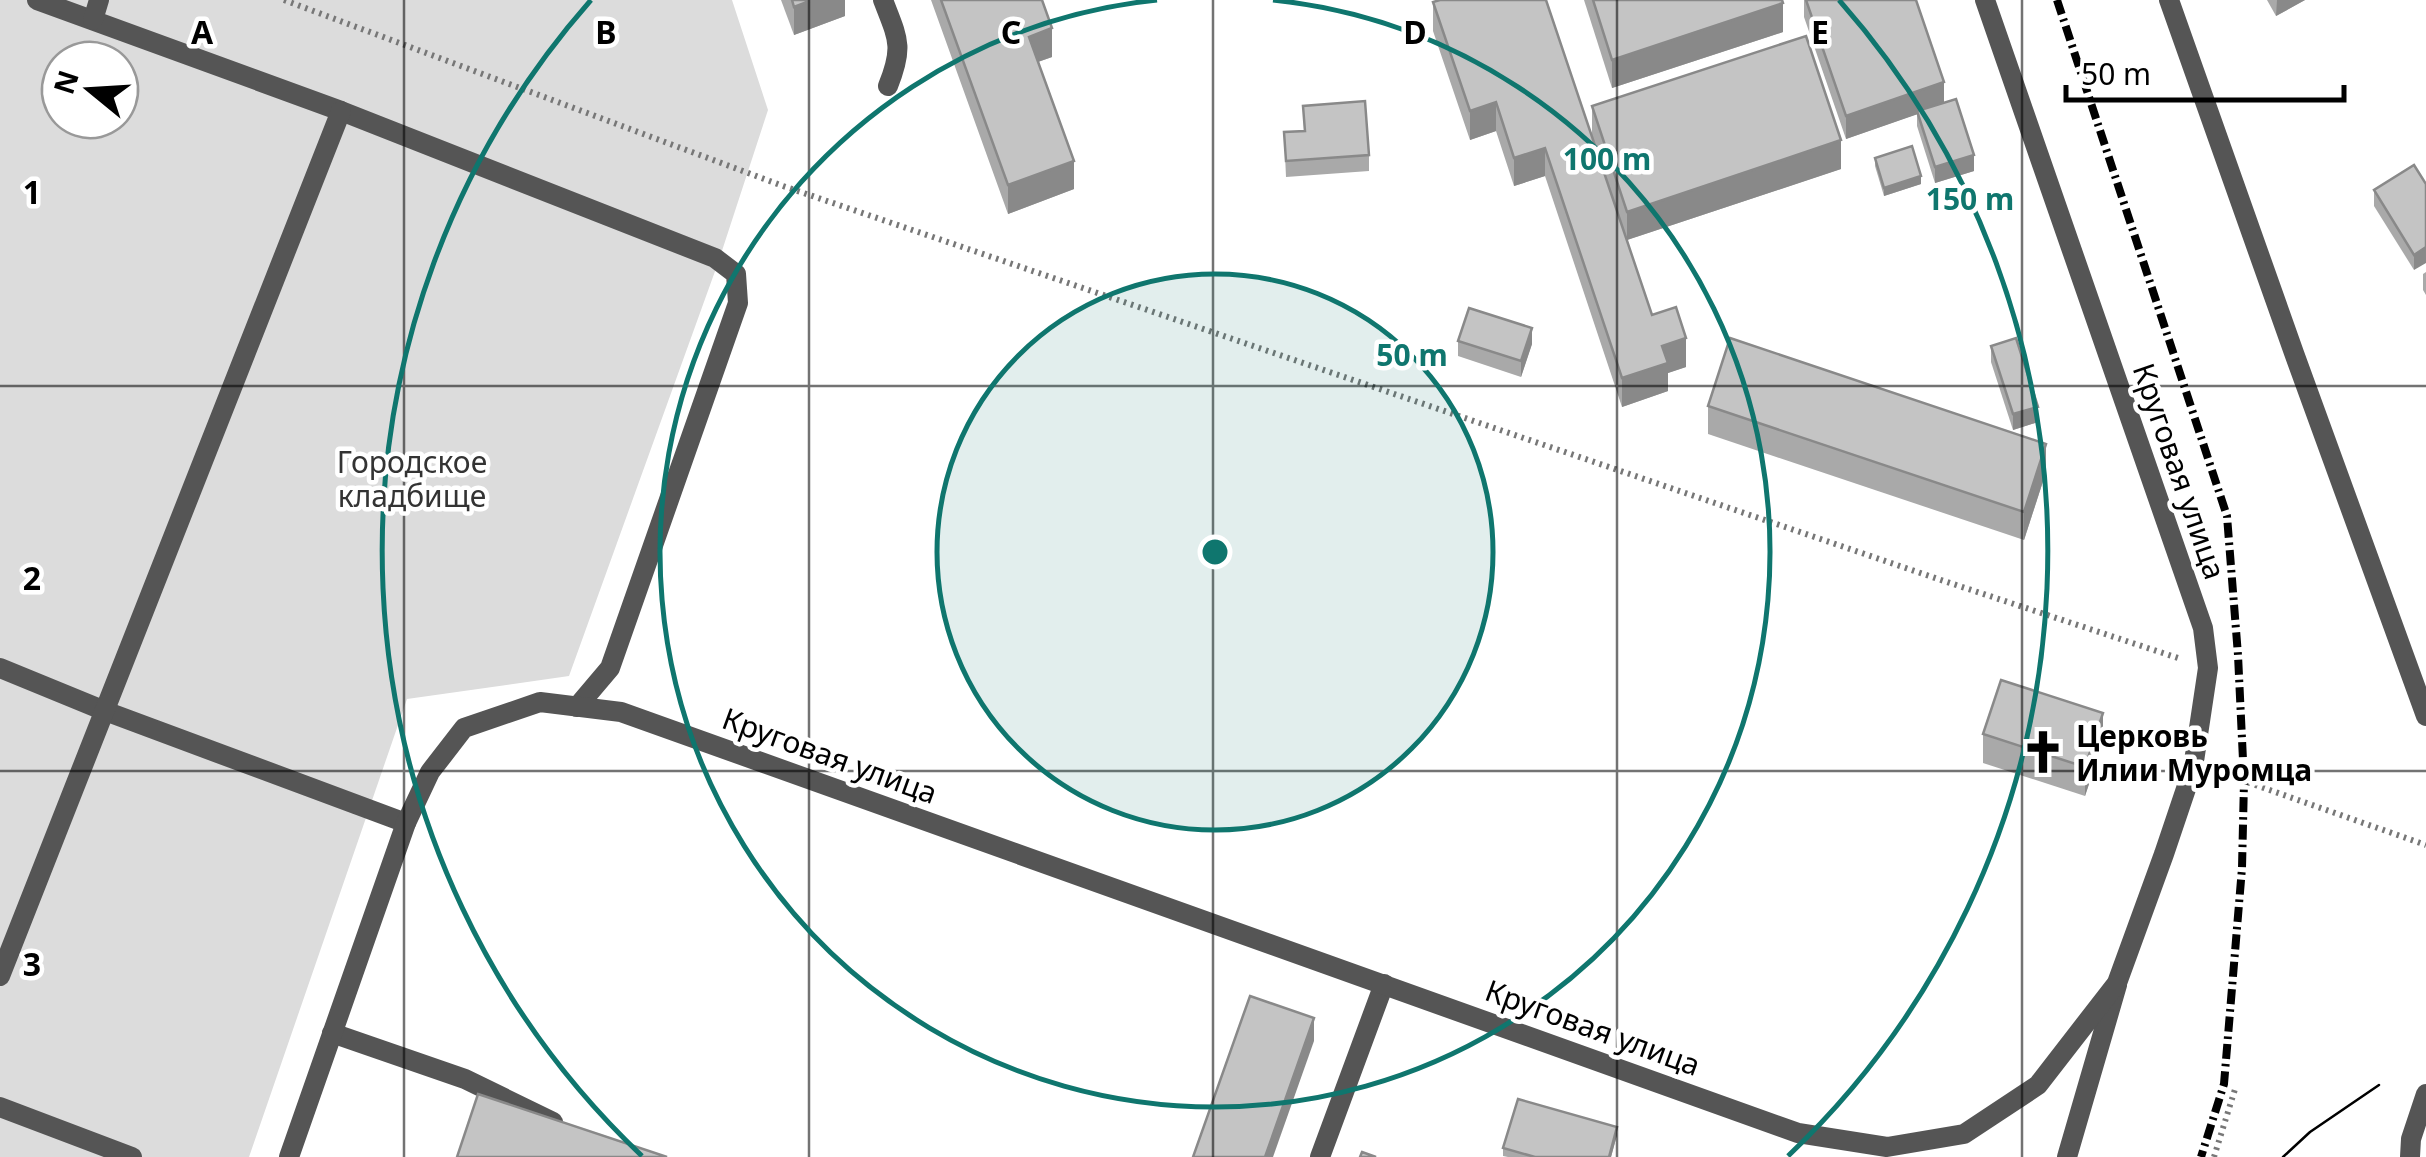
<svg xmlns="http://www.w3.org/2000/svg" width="2426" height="1157" viewBox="0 0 2426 1157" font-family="'Noto Sans',sans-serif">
	<rect width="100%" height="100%" fill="#fff"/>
	<!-- green -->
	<path fill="#dcdcdc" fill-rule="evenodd" d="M0,0H732L768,110L718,263L569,676L407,699L249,1157H0ZM60,60H120V120H60Z"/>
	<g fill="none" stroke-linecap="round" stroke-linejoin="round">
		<!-- path -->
		<g stroke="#777" stroke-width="6" stroke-dasharray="2.5 5" stroke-linecap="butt">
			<polyline points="284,0 783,186 1944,581 2178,658"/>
			<polyline points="2219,775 2244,781 2426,845"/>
			<polyline points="2214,1157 2236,1086"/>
		</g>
		<!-- service -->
		<g stroke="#555" stroke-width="20">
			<polyline points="37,0 341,111 715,258 736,274 738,303 610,668 577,707"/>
			<path d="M883,0C898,39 904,46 888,86"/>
			<polyline points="2169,0 2294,353 2426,716"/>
			<polyline points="93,20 99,0"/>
			<polyline points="0,668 105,711 406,823"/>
			<polyline points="0,976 341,111"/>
			<polyline points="332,1033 465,1079 553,1122"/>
			<polyline points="0,1107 132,1157"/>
			<polyline points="1320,1157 1384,984"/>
			<polyline points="2067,1157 2117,985"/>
			<polyline points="2410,1157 2411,1139 2426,1094"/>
		</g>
		<!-- minor -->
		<polyline stroke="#555" stroke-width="20" points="289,1157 406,823 430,772 464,728 540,702 621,712 1798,1133 1887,1147 1964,1134 2038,1085 2117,983 2164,854 2193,768 2208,668 2203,628 1985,0"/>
		<!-- tram -->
		<polyline stroke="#000" stroke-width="2.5" points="2283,1157 2310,1132 2379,1085"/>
		<!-- rail -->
		<polyline stroke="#000" stroke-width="8" stroke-dasharray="15 5 2.5 5" stroke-linecap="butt" points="2057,0 2227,516 2238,655 2244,781 2242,868 2224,1084 2201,1157"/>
	</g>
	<!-- wall -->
	<g fill="#a9a9a9">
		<polygon points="781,0 845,0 845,16 794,35"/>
		<polygon points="931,0 1042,0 1052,57 1038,62 1074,189 1008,214"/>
		<polygon points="1546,0 1652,315 1686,367 1668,373 1668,391 1622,407 1545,176 1514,186 1496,131 1470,140 1433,31 1433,2"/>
		<polygon points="1584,0 1782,0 1783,32 1612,88"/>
		<polygon points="1804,0 1916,0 1944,102 1974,171 1935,183 1917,126 1917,114 1846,139 1804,17"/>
		<polygon points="2267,0 2305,0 2276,16"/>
		<polygon points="1303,106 1369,155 1369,171 1286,177 1284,132 1304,131"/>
		<polygon points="1592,106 1841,169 1627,240 1592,135"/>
		<polygon points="1875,158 1921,184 1884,196 1875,166"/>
		<polygon points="2414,165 2414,270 2374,206 2374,190"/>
		<polygon points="2426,272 2426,295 2423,290 2423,274"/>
		<polygon points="1458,341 1532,344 1521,377 1458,356"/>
		<polygon points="1991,346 2038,422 2013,430 1991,362"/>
		<polygon points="1708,406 2046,472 2024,540 1708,434"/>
		<polygon points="1983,734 2103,742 2085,796 1983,763"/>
		<polygon points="1617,1135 1611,1157 1508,1157 1503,1156 1503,1148"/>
	</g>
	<!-- shaded-wall -->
	<g fill="#898989">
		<polygon points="812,0 845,0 845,16 794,35 794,7"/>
		<polygon points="2277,0 2305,0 2276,16"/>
		<polygon points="1783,3 1783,32 1612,88 1612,60"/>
		<polygon points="1052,28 1052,57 1029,65 1029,37"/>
		<polygon points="1944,82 1944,105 1846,139 1846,116"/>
		<polygon points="1496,102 1496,131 1470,140 1470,111"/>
		<polygon points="1841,140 1841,169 1627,240 1627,212"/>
		<polygon points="1545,148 1545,176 1514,186 1514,158"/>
		<polygon points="1974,155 1974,171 1935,183 1935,167"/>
		<polygon points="1074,161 1074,189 1008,214 1008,185"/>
		<polygon points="1921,176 1921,184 1884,196 1884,188"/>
		<polygon points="2426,247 2426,263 2414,270 2414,255"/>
		<polygon points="1532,328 1532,344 1521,377 1521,361"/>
		<polygon points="1686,338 1686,367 1668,373 1668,391 1622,407 1622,378 1662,346"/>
		<polygon points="2038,407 2038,422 2013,430 2013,414"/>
		<polygon points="2046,444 2046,472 2024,540 2024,512"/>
		<polygon points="2103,713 2103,742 2085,796 2085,767"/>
		<polygon points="1314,1018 1314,1041 1273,1157 1265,1157"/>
		<polygon points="1617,1127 1617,1135 1611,1157 1609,1157"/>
	</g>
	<!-- building -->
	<g fill="#c4c4c4" stroke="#898989" stroke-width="2.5">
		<polygon points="792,0 812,0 794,7"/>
		<polygon points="941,0 1042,0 1052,28 1029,37 1074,161 1008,185"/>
		<polygon points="1440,0 1546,0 1652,315 1676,307 1686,338 1662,346 1668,363 1622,378 1545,148 1514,158 1496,102 1470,111 1433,2"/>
		<polygon points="1593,0 1782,0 1783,3 1612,60"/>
		<polygon points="1806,0 1916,0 1944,82 1846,116"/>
		<polygon points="1806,36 1841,140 1627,212 1592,106"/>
		<polygon points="1956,99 1974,155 1935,167 1917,111"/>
		<polygon points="1365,101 1369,155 1286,161 1284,132 1305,131 1303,106"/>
		<polygon points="1912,146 1921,176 1884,188 1875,158"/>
		<polygon points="2414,165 2426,184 2426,247 2414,255 2374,190"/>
		<polygon points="1469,308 1532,328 1521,361 1458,341"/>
		<polygon points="1730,338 2046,444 2024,512 1708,406"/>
		<polygon points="2016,338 2038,407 2013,414 1991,346"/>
		<polygon points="2001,680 2103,713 2085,767 1983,734"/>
		<polygon points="1250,996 1314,1018 1265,1157 1193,1157"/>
		<polygon points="478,1094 667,1157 457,1157"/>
		<polygon points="1518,1099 1617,1127 1609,1157 1535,1157 1503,1148"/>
		<polygon points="1362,1152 1376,1157 1360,1157"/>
	</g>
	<!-- grid -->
	<path fill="none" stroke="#000" stroke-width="2.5" stroke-opacity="0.55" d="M404,0V1157M809,0V1157M1213,0V1157M1617,0V1157M2022,0V1157M0,386H2426M0,771H2426"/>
	<!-- distance rings -->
	<circle cx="1215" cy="552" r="278" fill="#0f766e" fill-opacity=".12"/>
	<g fill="none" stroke="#0f766e" stroke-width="5">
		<circle cx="1215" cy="552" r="278"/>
		<path d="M1273 0A555 555 0 1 1 1157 0"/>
		<path d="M642 1156A833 833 0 0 1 591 0M1839 0A833 833 0 0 1 1788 1156"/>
	</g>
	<!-- icons -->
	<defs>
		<g id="church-bare" transform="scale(3.45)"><path d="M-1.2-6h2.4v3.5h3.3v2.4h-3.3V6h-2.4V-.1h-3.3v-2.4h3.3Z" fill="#000" stroke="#fff" stroke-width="2.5" paint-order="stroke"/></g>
	</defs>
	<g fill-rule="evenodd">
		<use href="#church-bare" x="2043" y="752"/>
	</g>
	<g text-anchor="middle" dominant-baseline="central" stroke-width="9" stroke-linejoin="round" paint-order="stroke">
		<!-- park labels -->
		<g font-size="30" fill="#333" stroke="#fff">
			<text x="412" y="461">Городское<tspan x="412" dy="34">кладбище</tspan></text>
		</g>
		<!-- street labels -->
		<g font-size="30" fill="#000" stroke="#fff">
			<text transform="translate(2180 471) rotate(71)">Круговая улица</text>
			<text transform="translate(830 755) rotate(20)">Круговая улица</text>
			<text transform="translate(1593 1027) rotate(20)">Круговая улица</text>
		</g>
		<!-- poi labels -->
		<g font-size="30" font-weight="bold" fill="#000" stroke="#fff" text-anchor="start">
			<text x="2076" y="735">Церковь<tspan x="2076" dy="34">Илии Муромца</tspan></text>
		</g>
	</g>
	<g font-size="32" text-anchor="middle" font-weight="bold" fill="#000" stroke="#fff" stroke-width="9" stroke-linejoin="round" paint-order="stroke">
		<text x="202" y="44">A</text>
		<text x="606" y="44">B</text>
		<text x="1011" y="44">C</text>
		<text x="1415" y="44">D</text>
		<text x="1820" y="44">E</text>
		<text x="32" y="204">1</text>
		<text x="32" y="590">2</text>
		<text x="32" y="976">3</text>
	</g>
	<circle cx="1215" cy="552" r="15" fill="#0f766e" stroke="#fff" stroke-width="5"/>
	<g font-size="30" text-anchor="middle" font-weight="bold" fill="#0f766e" stroke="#fff" stroke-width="9" stroke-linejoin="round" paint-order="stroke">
		<text x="1607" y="170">100 m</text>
		<text x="1970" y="210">150 m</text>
		<text x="1412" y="366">50 m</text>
	</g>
	<!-- north arrow -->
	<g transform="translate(90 90) rotate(288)"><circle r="48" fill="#ffffff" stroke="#999999" stroke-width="2.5"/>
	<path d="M0-8L18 38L0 25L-18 38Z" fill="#000000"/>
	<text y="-15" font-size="28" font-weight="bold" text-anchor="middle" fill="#000000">N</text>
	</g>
	<!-- scale -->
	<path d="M2066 85v15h278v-15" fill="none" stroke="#000000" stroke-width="5"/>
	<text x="2081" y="85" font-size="30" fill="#000000" stroke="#ffffff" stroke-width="8" paint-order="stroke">50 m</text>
</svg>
